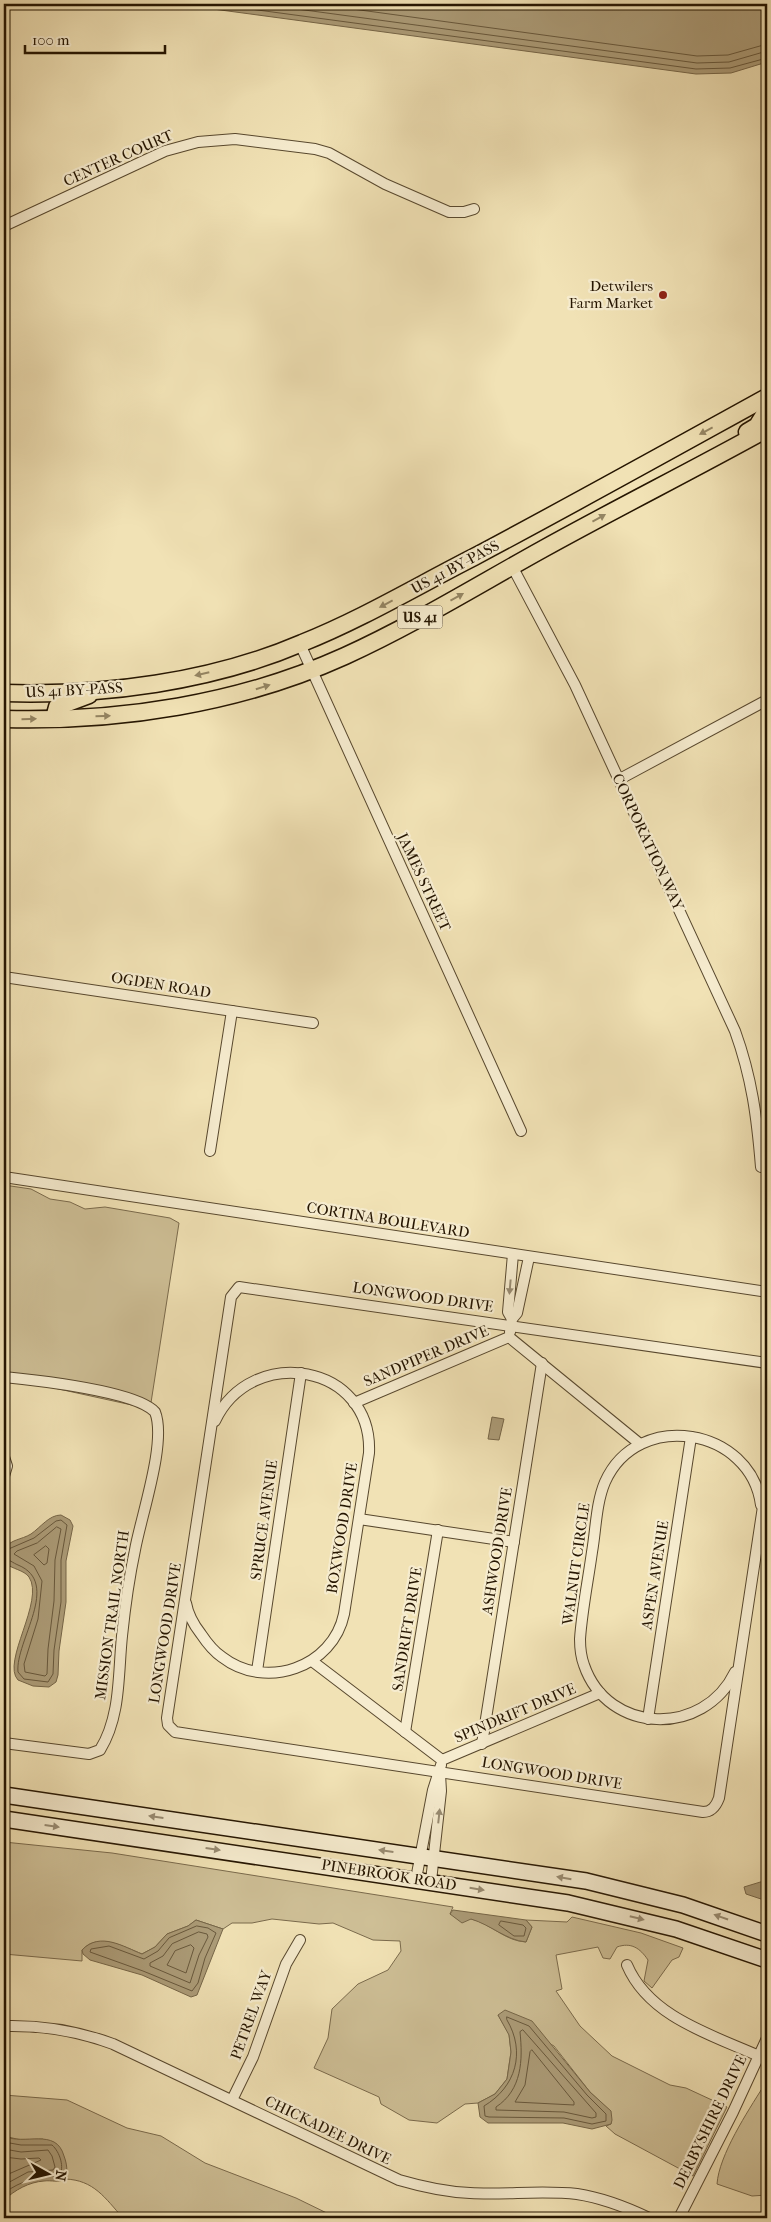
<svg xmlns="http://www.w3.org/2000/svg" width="771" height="2222" viewBox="0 0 771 2222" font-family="'IM FELL French Canon',serif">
	<rect width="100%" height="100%" fill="#f1e2b5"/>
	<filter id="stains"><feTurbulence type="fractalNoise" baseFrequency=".004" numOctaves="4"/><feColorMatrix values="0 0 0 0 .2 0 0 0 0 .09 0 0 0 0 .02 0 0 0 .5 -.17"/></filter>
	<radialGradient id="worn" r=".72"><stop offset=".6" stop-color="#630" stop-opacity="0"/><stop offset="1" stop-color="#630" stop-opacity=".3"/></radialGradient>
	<!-- green -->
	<g fill="#cebf96" stroke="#7a6a4c">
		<polygon points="4,1185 31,1189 50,1199 70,1202 85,1209 105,1207 170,1218 179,1223 150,1409 4,1377"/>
		<path d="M4,1842L112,1853L453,1907L450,1914C459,1916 469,1918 478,1921C495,1928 507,1941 526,1942L532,1927L526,1920L567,1922L572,1917L641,1933L683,1948L679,1957L672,1960L652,1988L644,1981L648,1960C640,1948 631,1942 617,1947L610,1959L603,1958L598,1947L556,1955L562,1989L556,1991L580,2026L612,2056L670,2085L686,2088L727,2107L693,2176L615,2134L606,2126L611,2124L610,2111L590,2092L554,2046L498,2015L509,2034L511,2052L507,2079L495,2094L478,2103L465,2104L437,2123L409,2120L381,2104L379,2097L314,2068L328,2038L332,2009L358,1984L388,1970L401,1951L400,1941L373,1940L333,1923L319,1924L272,1919L252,1923H232L223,1929L196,1920L188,1926L167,1934L155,1947L142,1954C124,1947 98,1932 82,1950V1961L4,1954Z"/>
		<path d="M763,2087H767V2195L752,2196L717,2184C719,2155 748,2111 763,2087Z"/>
		<path d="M4,2095L67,2100L127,2128L161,2136L205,2163L296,2198L337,2218H123C105,2198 94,2180 65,2179L66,2175L43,2139L21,2140L4,2136Z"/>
	</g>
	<!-- water -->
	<g fill="#ac9c78" stroke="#766648">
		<polygon points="176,4 767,4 767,62 731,73 696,74"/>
		<polygon points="492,1417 504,1419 499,1440 488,1439"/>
		<path d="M61,1515L70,1520L73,1526L66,1561V1602L59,1651L58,1675L56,1682L49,1687L33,1686L18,1680C1,1662 45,1601 29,1577C24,1570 12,1569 5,1563L4,1549C11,1539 21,1540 31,1534C41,1527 49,1515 61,1515Z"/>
		<polygon points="767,1880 767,1901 746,1894 744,1887"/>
		<path d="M453,1910L526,1920L532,1927L526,1942C506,1940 491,1925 471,1919L462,1923L450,1914Z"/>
		<path d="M196,1920L223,1929L197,1995L191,1997L142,1975L90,1960L83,1954L82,1950C100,1931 124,1947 142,1954L155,1947L167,1934L188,1926Z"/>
		<polygon points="505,2010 532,2021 590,2092 611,2111 612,2120 611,2124 592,2129 563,2123 488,2123 480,2117 478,2103 495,2094 507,2079 511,2052 509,2035 498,2015"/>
		<path d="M4,2136C24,2146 56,2127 64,2156C67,2164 68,2172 65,2179C58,2183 52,2180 44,2181C29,2182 15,2190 4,2200Z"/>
	</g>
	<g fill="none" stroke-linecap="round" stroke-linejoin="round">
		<!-- shore -->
		<g stroke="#68583c" stroke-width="1">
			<polyline points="213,4 696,69 730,68 767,58"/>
			<polyline points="260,4 697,63 729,62 767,51"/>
			<polyline points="316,4 697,56 728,55 767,44"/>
			<polygon points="57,1527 61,1529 55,1560 54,1601 48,1649 47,1674 45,1676 25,1672 24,1664 38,1619 42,1581 34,1566 14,1554 17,1551 37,1543"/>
			<polygon points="46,1546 49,1549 47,1563 44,1565 34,1555"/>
			<path d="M4,1551L34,1538L56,1521L61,1520L67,1525L61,1560V1602L54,1650L53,1674L48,1682L24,1679L18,1672C15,1641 62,1583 18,1565C13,1563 9,1559 4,1559"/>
			<polygon points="501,1921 523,1925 526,1928 524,1936 514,1936 499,1925"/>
			<polygon points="197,1926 208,1928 216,1933 205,1958 198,1983 192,1991 143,1971 90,1952 91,1949 109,1946 144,1959 158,1951 169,1938"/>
			<polygon points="199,1932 207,1934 208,1937 199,1955 190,1983 150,1966 150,1963 163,1956 172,1944"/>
			<polygon points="191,1945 194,1948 186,1973 167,1965 175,1951"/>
			<path d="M507,2017L529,2026L587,2095L606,2114V2121L592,2124L564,2118L489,2117L485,2116L484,2106C516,2087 526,2052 507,2020Z"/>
			<path d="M523,2030L596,2113V2117L592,2118L564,2112L496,2110V2107C522,2090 523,2060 520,2032Z"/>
			<polygon points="532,2050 574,2102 574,2105 515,2102 525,2085 530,2052"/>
			<path d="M4,2142L21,2145H52C60,2152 65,2168 59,2176C37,2177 22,2180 4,2193"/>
			<polyline points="4,2149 21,2152 48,2150 52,2156 55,2167 53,2170 28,2172 4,2185"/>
			<polyline points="4,2157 21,2159 39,2158 41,2160 4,2176"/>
		</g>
		<!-- street casing -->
		<g stroke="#58482e" stroke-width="12">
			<g id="street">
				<polyline points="4,226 165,151 198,142 235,139 315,149 329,153 385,184 449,212 464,212 474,209"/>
				<path d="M512,566L575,685L735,1031C752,1078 757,1118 761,1167"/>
				<polyline points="300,644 521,1131"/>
				<polyline points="618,780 767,700"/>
				<polyline points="4,977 313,1023"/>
				<polyline points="210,1151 232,1011"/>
				<polyline points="4,1177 767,1292"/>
				<polyline points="512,1319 508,1312 513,1254"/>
				<polyline points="510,1332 512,1319 517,1313 529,1257"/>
				<polyline points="509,1337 640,1444"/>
				<path d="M767,1363L239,1287L231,1297L167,1718L168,1725L175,1732L703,1812C712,1812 716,1806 719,1798L767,1480"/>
				<path d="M4,1377C34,1380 136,1391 155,1412C167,1442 141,1516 135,1550C129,1578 125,1607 122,1636C118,1674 121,1716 100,1750L89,1754L4,1743"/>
				<polyline points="354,1403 509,1337"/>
				<polyline points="4,1457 7,1466 4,1476"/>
				<polyline points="359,1519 514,1542"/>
				<path d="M186,1603C188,1615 194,1625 201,1634C207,1643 213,1651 222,1657C266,1691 333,1667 344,1614L369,1453C373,1364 252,1343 215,1421"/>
				<polyline points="312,1661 442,1760 600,1693"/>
				<polyline points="257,1671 301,1373"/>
				<path d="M735,1672C704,1737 608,1735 584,1665C581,1657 580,1647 580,1639C582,1610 588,1581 592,1552C596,1529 596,1503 605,1482C638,1408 751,1428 761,1505"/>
				<polyline points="648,1719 691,1437"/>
				<polyline points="405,1732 438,1530"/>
				<polyline points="482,1744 542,1363"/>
				<polyline points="416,1879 433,1790 441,1765"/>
				<polyline points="431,1881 441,1791 440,1774"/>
				<path d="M627,1965C649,2017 712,2035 759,2056"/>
				<path d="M4,2026C41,2025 78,2031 113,2044L399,2180C423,2187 446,2192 470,2193C506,2195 542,2190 577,2194C603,2198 626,2207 649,2218"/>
				<polyline points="232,2100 253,2057 286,1964 300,1940"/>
				<polyline points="679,2218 733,2112 767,2038"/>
			</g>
		</g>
		<!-- secondary casing -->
		<g stroke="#251501" stroke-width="18">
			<g id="secondary">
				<polyline points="4,1795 586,1881 683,1905 767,1934"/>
				<polyline points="4,1819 568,1903 676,1929 767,1960"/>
			</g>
		</g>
		<!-- primary casing -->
		<g stroke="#251501" stroke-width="19">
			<g id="primary">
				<polyline points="747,432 757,426 767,410"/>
				<path d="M4,693C103,696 211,682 302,643C362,619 417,586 474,557C572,505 669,451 767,397"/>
				<polyline points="54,718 57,707 89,695"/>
				<path d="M4,719C120,722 239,704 345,656C413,625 478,585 543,549C617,508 693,470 767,429"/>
			</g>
		</g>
		<!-- street -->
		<use href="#street" stroke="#f6eccf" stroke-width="10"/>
		<!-- secondary -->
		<use href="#secondary" stroke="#f6eccf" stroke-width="15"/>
		<!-- primary -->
		<use href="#primary" stroke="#f1e2b5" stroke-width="16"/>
	</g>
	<!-- one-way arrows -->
	<defs><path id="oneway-solid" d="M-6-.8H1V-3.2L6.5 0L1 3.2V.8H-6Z" transform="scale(1.25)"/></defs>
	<g fill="#958664">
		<use href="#oneway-solid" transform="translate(706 431) rotate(152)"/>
		<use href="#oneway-solid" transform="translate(599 518) rotate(-29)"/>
		<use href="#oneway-solid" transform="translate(457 597) rotate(-29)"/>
		<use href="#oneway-solid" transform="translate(386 604) rotate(152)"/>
		<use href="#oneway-solid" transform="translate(202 674) rotate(167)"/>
		<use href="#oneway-solid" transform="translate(263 687) rotate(-17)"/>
		<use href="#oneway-solid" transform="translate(103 716) rotate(-2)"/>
		<use href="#oneway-solid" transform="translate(29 719) rotate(-1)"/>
	</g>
	<g fill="#988b72">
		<use href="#oneway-solid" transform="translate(510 1287) rotate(95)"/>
		<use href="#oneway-solid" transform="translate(439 1816) rotate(-84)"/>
		<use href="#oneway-solid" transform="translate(156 1817) rotate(-172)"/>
		<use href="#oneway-solid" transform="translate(52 1826) rotate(8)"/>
		<use href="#oneway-solid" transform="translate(213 1849) rotate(8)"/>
		<use href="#oneway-solid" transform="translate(386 1851) rotate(-172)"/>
		<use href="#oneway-solid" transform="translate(564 1878) rotate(-170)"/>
		<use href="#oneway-solid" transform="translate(477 1889) rotate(9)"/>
		<use href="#oneway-solid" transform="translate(721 1917) rotate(-161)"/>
		<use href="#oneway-solid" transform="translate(637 1918) rotate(14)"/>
	</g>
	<!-- markers -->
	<circle fill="#8f2418" stroke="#f6eccf" stroke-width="2" cx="663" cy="295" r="5"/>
	<g text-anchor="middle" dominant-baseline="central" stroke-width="4.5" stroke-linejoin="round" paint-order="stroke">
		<!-- shield labels -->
		<rect fill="#f6eccf" stroke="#64563f" stroke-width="1" x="397.5" y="605.5" width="45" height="23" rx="4"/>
		<g font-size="14" font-weight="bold" fill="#251501">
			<text x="420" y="617">US 41</text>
		</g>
		<!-- street labels -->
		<g font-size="15" fill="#251501" stroke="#f6eccf">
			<text transform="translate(118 158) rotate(-24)">CENTER COURT</text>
			<text transform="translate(455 567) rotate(-28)">US 41 BY-PASS</text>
			<text transform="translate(74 690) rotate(-3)">US 41 BY-PASS</text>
			<text transform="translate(648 842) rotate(65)">CORPORATION WAY</text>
			<text transform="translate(424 882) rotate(65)">JAMES STREET</text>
			<text transform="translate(161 985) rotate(9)">OGDEN ROAD</text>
			<text transform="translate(388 1220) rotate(9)">CORTINA BOULEVARD</text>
			<text transform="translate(423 1297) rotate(8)">LONGWOOD DRIVE</text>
			<text transform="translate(426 1356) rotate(-23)">SANDPIPER DRIVE</text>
			<text transform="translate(264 1520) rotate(-82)">SPRUCE AVENUE</text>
			<text transform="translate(342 1528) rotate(-81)">BOXWOOD DRIVE</text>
			<text transform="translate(497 1551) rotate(-81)">ASHWOOD DRIVE</text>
			<text transform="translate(576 1564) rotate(-82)">WALNUT CIRCLE</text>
			<text transform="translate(655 1575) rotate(-81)">ASPEN AVENUE</text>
			<text transform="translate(112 1615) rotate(-82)">MISSION TRAIL NORTH</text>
			<text transform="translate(407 1629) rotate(-81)">SANDRIFT DRIVE</text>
			<text transform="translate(165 1633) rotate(-81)">LONGWOOD DRIVE</text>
			<text transform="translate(515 1713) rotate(-23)">SPINDRIFT DRIVE</text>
			<text transform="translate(552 1773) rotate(9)">LONGWOOD DRIVE</text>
			<text transform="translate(389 1875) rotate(9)">PINEBROOK ROAD</text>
			<text transform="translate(251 2015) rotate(-70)">PETREL WAY</text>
			<text transform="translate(710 2122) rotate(-64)">DERBYSHIRE DRIVE</text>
			<text transform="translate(328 2130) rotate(26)">CHICKADEE DRIVE</text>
		</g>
		<!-- poi labels -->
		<g font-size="15" fill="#251501" stroke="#f6eccf" text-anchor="end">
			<text x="653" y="286">Detwilers<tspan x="653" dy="17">Farm Market</tspan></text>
		</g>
	</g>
	<!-- margin -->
	<rect width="771" height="2222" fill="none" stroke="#f1e2b5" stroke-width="20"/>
	<rect x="5" y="5" width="761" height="2212" fill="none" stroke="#251501" stroke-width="2.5"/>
	<rect x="10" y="10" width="751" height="2202" fill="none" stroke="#251501"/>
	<!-- north arrow -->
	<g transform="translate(48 2174) rotate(98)" stroke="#f6eccf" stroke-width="4" paint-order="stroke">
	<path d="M0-4L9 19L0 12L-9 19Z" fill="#251501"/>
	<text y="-8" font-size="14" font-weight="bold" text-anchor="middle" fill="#251501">N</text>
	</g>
	<!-- scale -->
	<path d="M25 45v8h140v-8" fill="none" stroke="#251501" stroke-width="2.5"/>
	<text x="32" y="45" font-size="15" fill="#251501" stroke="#f6eccf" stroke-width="4" paint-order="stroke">100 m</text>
	<rect width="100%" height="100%" filter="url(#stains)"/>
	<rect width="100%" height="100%" fill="url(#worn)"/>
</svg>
